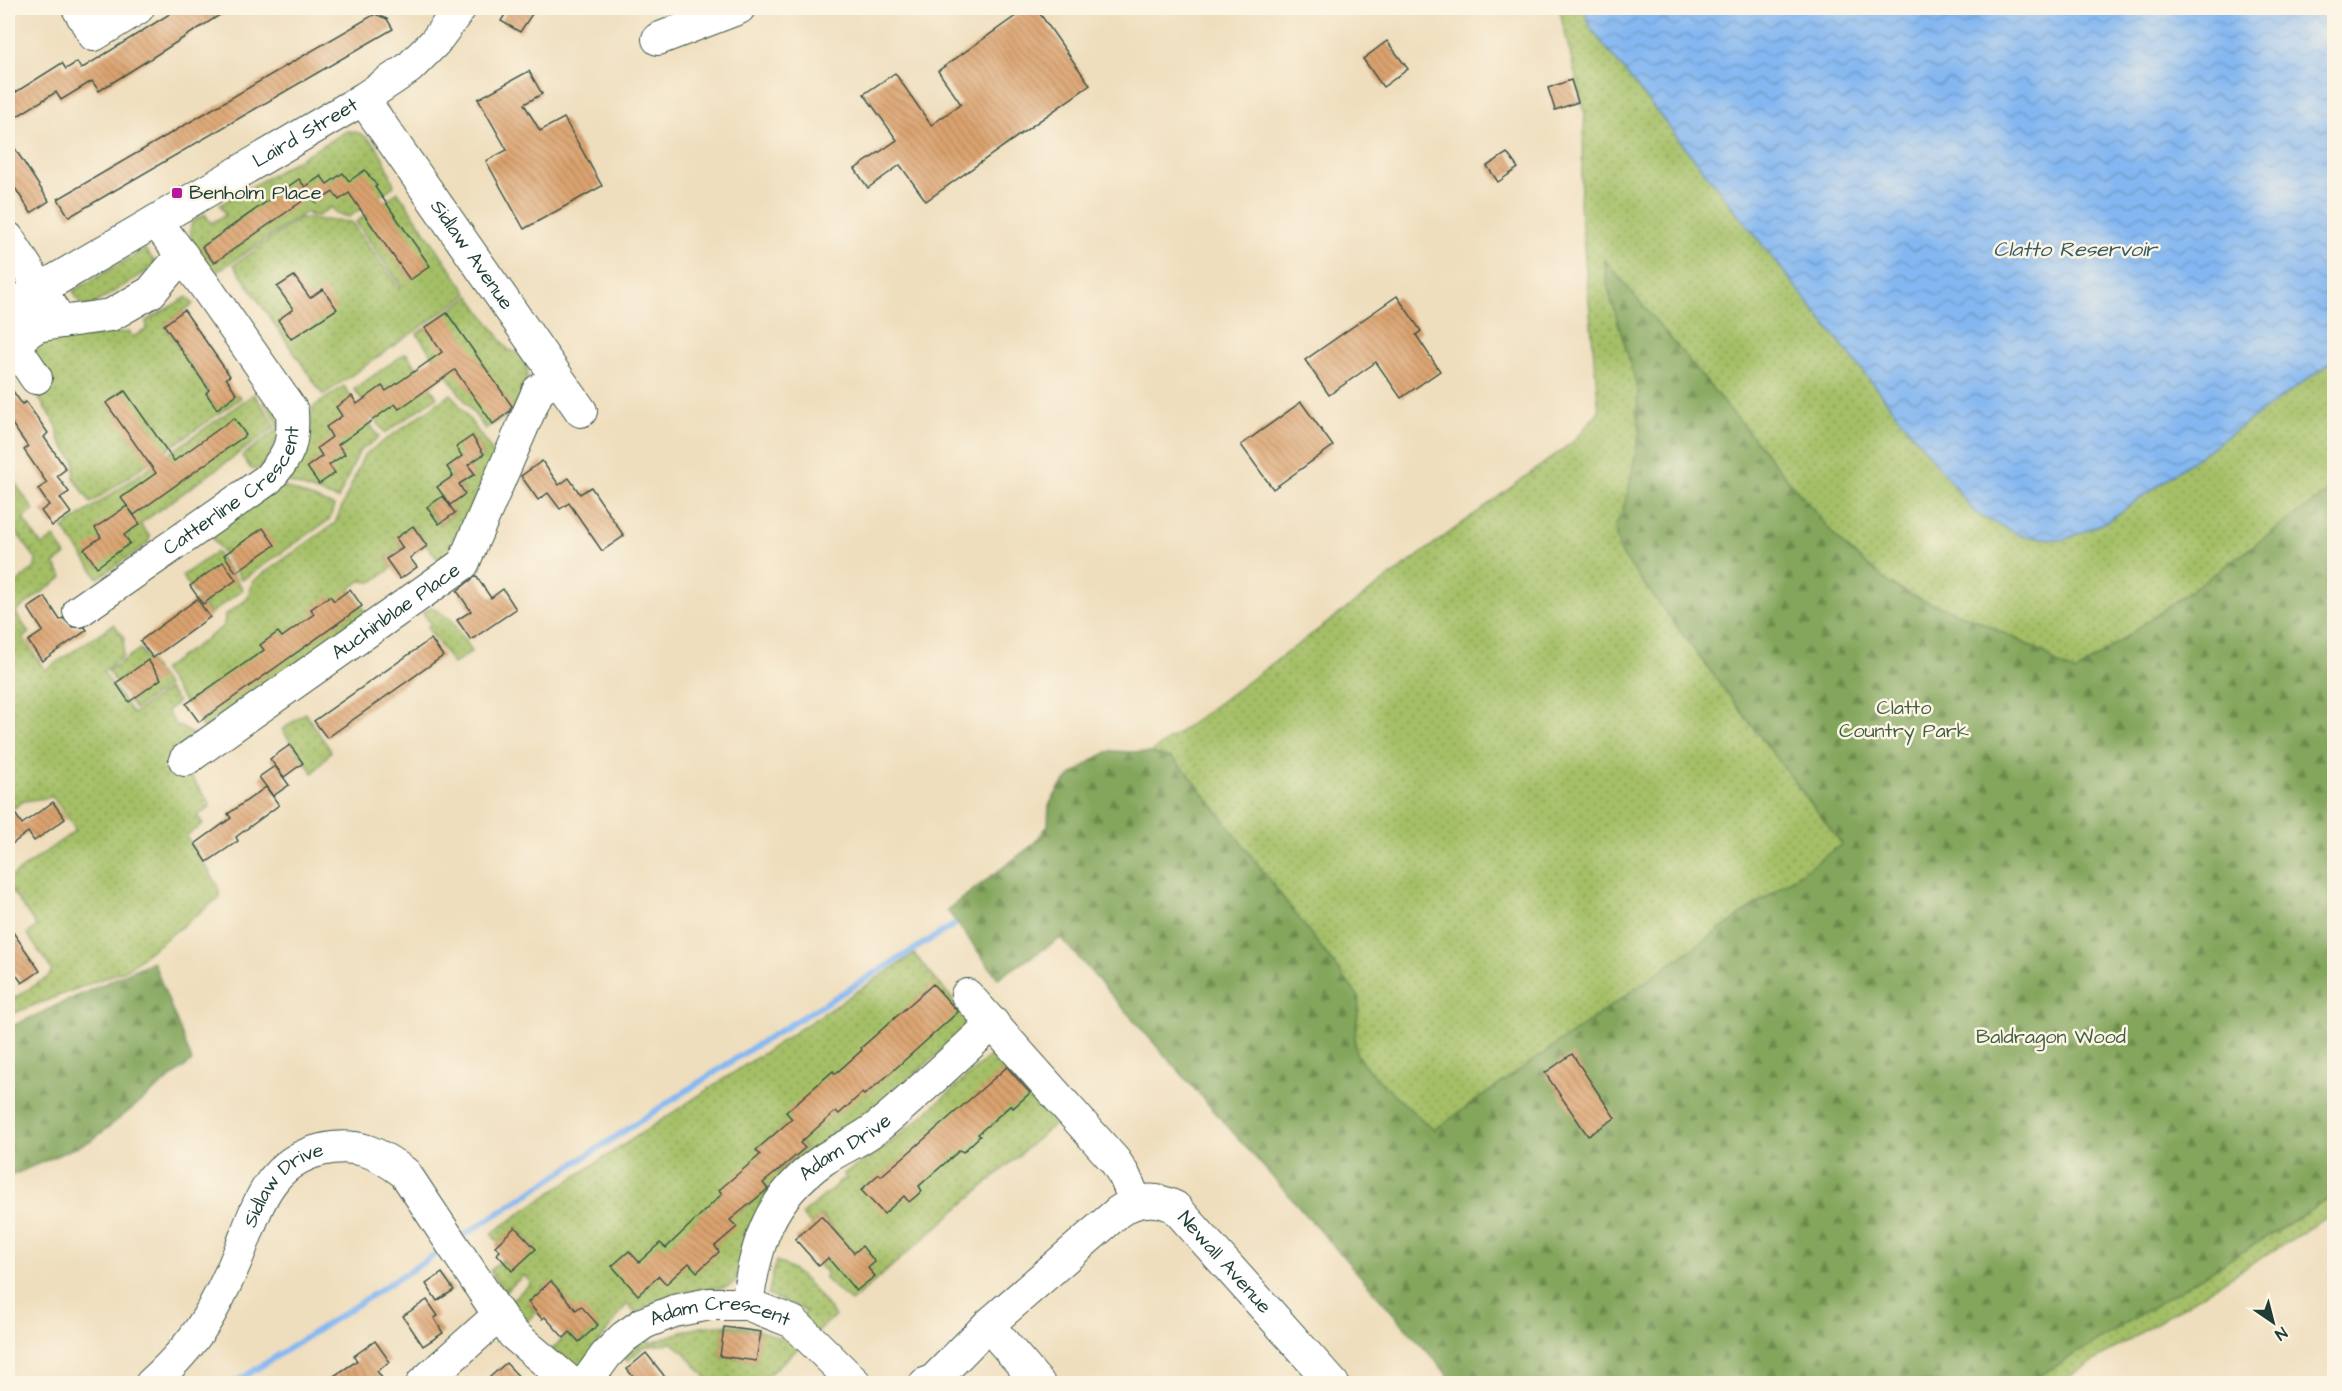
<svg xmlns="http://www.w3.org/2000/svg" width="2342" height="1391" viewBox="0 0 2342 1391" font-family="'Architects Daughter',sans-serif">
	<defs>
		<pattern id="green-dots" width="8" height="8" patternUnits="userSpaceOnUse" patternTransform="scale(1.5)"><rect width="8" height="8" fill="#a4bf66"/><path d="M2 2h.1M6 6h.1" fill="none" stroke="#859c55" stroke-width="1.8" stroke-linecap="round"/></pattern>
		<pattern id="forest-firs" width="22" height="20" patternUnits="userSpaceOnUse" patternTransform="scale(1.5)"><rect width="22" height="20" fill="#83a65b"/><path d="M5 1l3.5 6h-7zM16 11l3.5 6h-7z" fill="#6b884c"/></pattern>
		<pattern id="water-waves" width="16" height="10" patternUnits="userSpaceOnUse" patternTransform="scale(1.5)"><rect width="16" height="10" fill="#84b7f1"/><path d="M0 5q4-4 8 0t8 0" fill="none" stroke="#6b96c4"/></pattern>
		<pattern id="building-back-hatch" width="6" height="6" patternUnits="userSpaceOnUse" patternTransform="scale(1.5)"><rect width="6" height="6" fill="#dca36f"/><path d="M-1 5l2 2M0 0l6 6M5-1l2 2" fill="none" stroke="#b2865c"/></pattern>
	</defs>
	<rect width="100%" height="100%" fill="#fcf5e5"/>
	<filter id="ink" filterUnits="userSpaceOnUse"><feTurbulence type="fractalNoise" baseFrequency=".0167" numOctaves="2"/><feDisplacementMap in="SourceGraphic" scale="12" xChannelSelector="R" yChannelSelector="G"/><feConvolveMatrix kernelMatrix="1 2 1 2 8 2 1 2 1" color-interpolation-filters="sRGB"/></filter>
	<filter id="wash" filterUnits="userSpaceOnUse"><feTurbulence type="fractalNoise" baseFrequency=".008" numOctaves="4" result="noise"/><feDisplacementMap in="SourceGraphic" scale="24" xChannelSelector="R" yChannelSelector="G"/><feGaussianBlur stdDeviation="1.35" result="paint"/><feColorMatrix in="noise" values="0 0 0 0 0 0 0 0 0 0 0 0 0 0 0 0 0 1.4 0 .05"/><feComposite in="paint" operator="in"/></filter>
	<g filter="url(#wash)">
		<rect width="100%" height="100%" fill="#efdebd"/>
		<!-- green -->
		<g fill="url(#green-dots)" stroke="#627e4d" stroke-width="1.5" fill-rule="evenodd">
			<polygon points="1559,8 2334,8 2334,1213 2059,1383 1478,1383 1402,1222 1006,880 1048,825 1174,736 1574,441 1599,411 1580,204 1585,114"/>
			<path d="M347,131C375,131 387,163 394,186L349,217L337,214L331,207L318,216L309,215L306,212L214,274C203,258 185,243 192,222L205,214L211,223L226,215L220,205Z"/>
			<polygon points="398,192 468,294 323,395 234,265 300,218 351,222 399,288 401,286 356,222"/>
			<polygon points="145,249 157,265 89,307 81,305 73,291"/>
			<path d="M470,296L508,350C538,355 527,389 515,407C509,416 494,423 485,429L417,334Z"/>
			<polygon points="187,297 193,304 164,325 209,390 206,393 217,408 237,394 241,398 91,503 74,478 75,462 59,439 57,426 32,388 36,343 129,332 133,337 147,329 146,321"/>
			<polygon points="406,353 437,397 385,433 354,389"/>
			<path d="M344,386L379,437L359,452L338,499L288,482C305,456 309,439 312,408Z"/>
			<polygon points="254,394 274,423 274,428 140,524 150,537 148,543 98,578 63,528"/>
			<path d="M451,394L495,455L450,552L438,560L413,526L397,538L403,548L386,559L392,568L372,582L360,581L350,589L367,614L204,729L199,722L218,708L206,691L186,704L162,670L224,626L225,615L247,599L253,581L335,523L364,455ZM472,436L484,454L468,465L474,474L459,484L465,494L449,505L455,513L439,524L427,507L443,496L438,487L453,476L447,467L462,456Z"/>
			<polygon points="264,402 277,404 285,423 263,470 251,469 242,456 278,429 278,422"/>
			<path d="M8,473L34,510L23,519L42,546L54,537L66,555L54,564L63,577L15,612L29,633L23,638L45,670L114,624L124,638L123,656L103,672L133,714L168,689L178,702L167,711L175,724L194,735L174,752L211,806L197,816L203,824L186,836L217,884L220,897L125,970L14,1013L8,1002L48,977L52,970L27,934L37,926L8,886V879L76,830L53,797L24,801L8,812V591C19,583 22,576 35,568L36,559L8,521Z"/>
			<polygon points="282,486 334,506 329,520 242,580 213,539 216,532"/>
			<polygon points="216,552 243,589 210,614 182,576"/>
			<polygon points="432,607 450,619 472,651 453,664 427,627 431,624 423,613"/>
			<polygon points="140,649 167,686 135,709 108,671"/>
			<polygon points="305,713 331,751 313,773 282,730"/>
			<path d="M914,954L967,1016V1029L760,1208L747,1234L735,1283C727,1289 717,1288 707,1289C681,1291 658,1302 635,1313L627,1304L586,1360L578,1366L571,1365L552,1349L570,1332L579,1342L597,1325L560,1324L554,1317L570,1303L551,1282L528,1302L536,1312L524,1324L509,1302L531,1283L524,1275L504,1293L490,1271L502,1260L512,1270L536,1249L516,1227L499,1243L491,1234L535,1203ZM785,1125L805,1148L776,1173L757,1150ZM768,1189L739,1213L720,1191Z"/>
			<path d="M996,1051L1059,1120L851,1302C842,1293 833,1288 825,1278L826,1272L819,1266L845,1243L822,1216L811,1225L802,1215L842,1180H847L843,1174C900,1142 946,1093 996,1051Z"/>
			<path d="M776,1261C805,1274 817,1293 835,1316L759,1383H711L683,1351L672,1343L644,1347L628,1361L624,1357L645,1340L652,1343C709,1319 736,1318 792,1343L806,1311L768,1295ZM724,1327L760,1332L756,1361L720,1356Z"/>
		</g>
		<!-- forest -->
		<g fill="url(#forest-firs)" stroke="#517248" stroke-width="1.5">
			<path d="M1604,259L1841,543L1890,584L1920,599L1979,621L2043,652L2057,664L2075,673L2334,488V1196L2028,1383H1455L1061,938L998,978L947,910L1043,837L1048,825L1049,805L1060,787L1069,777L1096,758L1111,751L1151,753L1172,758L1188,773L1359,997C1360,1017 1352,1033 1356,1052C1359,1067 1420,1117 1434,1130L1842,844L1622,555L1616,537L1615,526L1623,510L1630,483L1640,429L1637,415L1638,390L1608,288Z"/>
			<polygon points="153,961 192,1061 92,1140 8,1177 8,1028"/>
		</g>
		<!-- water -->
		<polygon fill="url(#water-waves)" stroke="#527a92" stroke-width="1.5" points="1583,8 2334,8 2334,360 2108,521 2064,540 2022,536 1976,514 1592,30"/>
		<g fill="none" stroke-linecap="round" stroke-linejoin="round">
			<!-- stream -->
			<g stroke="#84b7f1" stroke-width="6">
				<polyline points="460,1238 755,1046 954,925"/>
				<polyline points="233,1384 444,1249"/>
			</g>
		</g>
		<g id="blocks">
			<!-- building -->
			<g fill="url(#building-back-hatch)">
				<polygon points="179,8 231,8 99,91 92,81 61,100 56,92 8,122 8,97 62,63 66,69 77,62 81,69"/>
				<polygon points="509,8 536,8 520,32 501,21"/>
				<polygon points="1027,8 1036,8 1090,85 926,201 900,165 868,188 855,169 897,140 864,94 895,73 931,125 961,104 938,71"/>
				<polygon points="375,14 387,19 393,29 69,217 58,199"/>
				<polygon points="1387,41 1408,69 1383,87 1363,59"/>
				<polygon points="529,71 542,94 524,104 540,131 564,118 602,186 524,229 486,161 507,150 478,99"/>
				<polygon points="1571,80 1578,102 1555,110 1548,88"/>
				<polygon points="8,138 49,201 31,213 8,177"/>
				<polygon points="1507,153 1518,168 1498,182 1487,166"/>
				<polygon points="365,170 377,186 375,187 430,266 410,280 349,193 339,200 333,192 316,203 311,195 214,263 202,247 299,179 305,187 321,176 327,184 343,173 349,181"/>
				<polygon points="294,276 310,298 323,289 337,309 291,339 278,320 293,309 277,287"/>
				<polygon points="1397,296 1421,331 1416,335 1440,371 1401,398 1376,362 1329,395 1305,360"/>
				<polygon points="184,310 230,376 226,378 237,394 217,409 206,393 209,390 164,325"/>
				<polygon points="447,313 512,406 509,412 493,424 455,370 399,409 395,404 338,445 345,454 329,465 335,473 319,484 307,467 322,456 317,448 332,437 326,427 342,416 336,407 352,396 357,404 382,386 386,391 442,352 425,328"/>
				<polygon points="8,384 22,404 26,402 48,433 44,437 66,469 57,476 69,492 60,498 71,513 52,526 41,511 49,505 38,489 47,483 24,450 28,447 8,418"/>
				<polygon points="125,391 174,461 234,418 246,435 134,515 121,498 156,473 106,403"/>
				<polygon points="1301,402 1333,446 1273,489 1241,445"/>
				<polygon points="472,436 484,454 468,465 475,474 459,484 465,494 450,505 437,487 453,476 447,467 462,456 456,447"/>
				<polygon points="542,461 559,485 569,478 580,494 591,487 624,536 602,551 569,503 560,509 548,493 538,500 521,476"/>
				<polygon points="443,496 455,513 439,524 427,507"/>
				<polygon points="127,506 140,524 124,535 130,543 97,567 84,549 101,537 95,528"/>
				<polygon points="413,526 427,546 410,558 417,567 400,579 386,559 403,548 396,538"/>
				<polygon points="263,528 275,545 236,572 224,555"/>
				<polygon points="223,562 236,580 203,604 190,586"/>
				<polygon points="476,576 491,598 503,589 516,609 471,640 457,620 471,611 457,591"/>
				<polygon points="350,589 362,606 199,722 186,704 264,650 260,645 278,632 282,637 314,614 311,609 330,596 334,601"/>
				<polygon points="45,597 60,620 63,618 72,627 85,627 87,630 42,661 28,641 43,631 28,608"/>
				<polygon points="197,599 210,617 153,658 140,641"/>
				<polygon points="431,639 443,656 327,738 314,721"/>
				<polygon points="148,660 161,679 129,702 116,683"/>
				<polygon points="290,745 303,763 284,777 270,759"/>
				<polygon points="275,766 289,785 273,796 259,777"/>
				<polygon points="266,787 279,805 236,837 238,841 207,862 195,844 231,818 228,814"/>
				<polygon points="53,802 65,819 34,841 28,832 8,847 8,803 22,824"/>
				<polygon points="8,925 40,971 22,983 8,963"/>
				<polygon points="933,984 958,1012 886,1077 864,1095 862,1093 839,1114 836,1111 800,1143 805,1148 763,1183 768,1189 730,1220 737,1227 715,1246 719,1252 697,1272 689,1263 666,1284 659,1276 638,1295 612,1266 629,1251 639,1262 660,1243 666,1248 722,1194 719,1190 760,1155 756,1150 792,1119 786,1112 833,1071 835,1074 862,1050 861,1048"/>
				<polygon points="1572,1054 1615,1118 1588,1136 1545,1073"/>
				<polygon points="1007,1067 1030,1093 1013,1108 1011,1105 978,1134 980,1136 963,1152 960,1150 919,1186 922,1191 909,1202 904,1196 884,1214 861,1190 879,1174 881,1176 907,1154"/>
				<polygon points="821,1216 854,1253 862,1246 875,1262 868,1268 875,1276 856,1291 828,1258 819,1266 795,1239"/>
				<polygon points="515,1227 536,1249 512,1271 497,1254 500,1251 495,1246"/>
				<polygon points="442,1273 454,1290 437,1301 426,1284"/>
				<polygon points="551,1281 576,1310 581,1306 598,1325 579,1342 570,1332 564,1338 545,1317 542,1319 528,1302"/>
				<polygon points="427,1300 438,1316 434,1318 443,1333 423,1346 403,1316"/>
				<polygon points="724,1327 761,1332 756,1361 720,1356"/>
				<polygon points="375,1341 390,1362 377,1371 382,1378 373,1383 323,1383 357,1361 354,1356"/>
				<polygon points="646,1353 662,1373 669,1383 638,1383 627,1369"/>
				<polygon points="506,1363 525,1383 483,1383"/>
			</g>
		</g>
	</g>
	<g filter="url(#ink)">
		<use href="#blocks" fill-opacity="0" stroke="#3e5549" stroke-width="1.5"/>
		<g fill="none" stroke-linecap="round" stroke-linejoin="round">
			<!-- minor casing -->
			<g stroke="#3e5549" stroke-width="34">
				<g id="minor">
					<polyline points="78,8 94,35 138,8"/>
					<polyline points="658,39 739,8"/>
					<path id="s1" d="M363,99L581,411"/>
					<polyline points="8,238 61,322 111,315 151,292 182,255"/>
					<path id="s2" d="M8,308L363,99L409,68L435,42L460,8"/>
					<polyline points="12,342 36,378"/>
					<polyline points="8,346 37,326 61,322"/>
					<path id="s3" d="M79,611L268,479C290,453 294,445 292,411L205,286L156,221"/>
					<path id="s4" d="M185,760L463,564L538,391L557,377"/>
					<polyline points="967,995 1115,1161 1124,1175 1136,1202"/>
					<path id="s5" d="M747,1304C756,1242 769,1198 823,1160C842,1147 863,1140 881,1124C920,1092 956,1057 993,1023"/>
					<polyline points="988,1325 1039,1384"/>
					<path id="s6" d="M151,1384C174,1363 197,1338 212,1310C223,1290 233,1269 241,1248C258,1204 270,1162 321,1150C357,1142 377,1152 405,1173L499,1315"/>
					<polyline points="422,1384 499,1315 513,1334 572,1384"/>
					<path id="s7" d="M585,1384L606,1355L624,1337L644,1323L674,1311L710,1304H747L793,1322L856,1384"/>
					<path id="s8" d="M925,1384L933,1381L988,1325L1118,1212C1136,1199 1155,1197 1175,1207L1333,1384"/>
				</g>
			</g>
			<!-- minor -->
			<use href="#minor" stroke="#fff" stroke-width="32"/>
		</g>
	</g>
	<!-- markers -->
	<rect fill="#b5179e" stroke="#fcf5e5" stroke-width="2" x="171" y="187" width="12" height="12" rx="3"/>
	<g text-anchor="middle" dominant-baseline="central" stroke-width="5" stroke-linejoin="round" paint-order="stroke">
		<!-- street labels -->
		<g font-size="20" fill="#1f3d34" stroke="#fcf5e5">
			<text stroke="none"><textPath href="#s2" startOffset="345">Laird Street</textPath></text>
			<text stroke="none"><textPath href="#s1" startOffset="190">Sidlaw Avenue</textPath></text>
			<text stroke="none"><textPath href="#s3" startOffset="198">Catterline Crescent</textPath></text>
			<text stroke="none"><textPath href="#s4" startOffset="258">Auchinblae Place</textPath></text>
			<text stroke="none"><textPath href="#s5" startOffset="194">Adam Drive</textPath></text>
			<text stroke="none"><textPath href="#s6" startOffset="244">Sidlaw Drive</textPath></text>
			<text stroke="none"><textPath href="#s8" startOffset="394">Newall Avenue</textPath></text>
			<text stroke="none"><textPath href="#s7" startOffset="165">Adam Crescent</textPath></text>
		</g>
		<!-- poi labels -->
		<g font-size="20" fill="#1f3d34" stroke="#fcf5e5" text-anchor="start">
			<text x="189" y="193">Benholm Place</text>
		</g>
		<!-- park labels -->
		<g font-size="20" fill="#405e40" stroke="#fcf5e5">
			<text x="1904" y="708">Clatto<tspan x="1904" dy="23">Country Park</tspan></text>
			<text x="2051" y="1037">Baldragon Wood</text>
		</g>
		<!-- water labels -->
		<g font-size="21" font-style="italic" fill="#385c63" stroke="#fcf5e5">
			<text x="2075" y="249">Clatto Reservoir</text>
		</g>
	</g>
	<!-- margin -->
	<rect width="2342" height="1391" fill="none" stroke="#fcf5e5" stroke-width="30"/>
	<!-- north arrow -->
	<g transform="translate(2273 1322) rotate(145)" stroke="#fcf5e5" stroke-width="4.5" paint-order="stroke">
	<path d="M0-4.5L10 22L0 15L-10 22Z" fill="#1f3d34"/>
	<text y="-9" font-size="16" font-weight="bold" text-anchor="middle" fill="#1f3d34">N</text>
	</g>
</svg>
